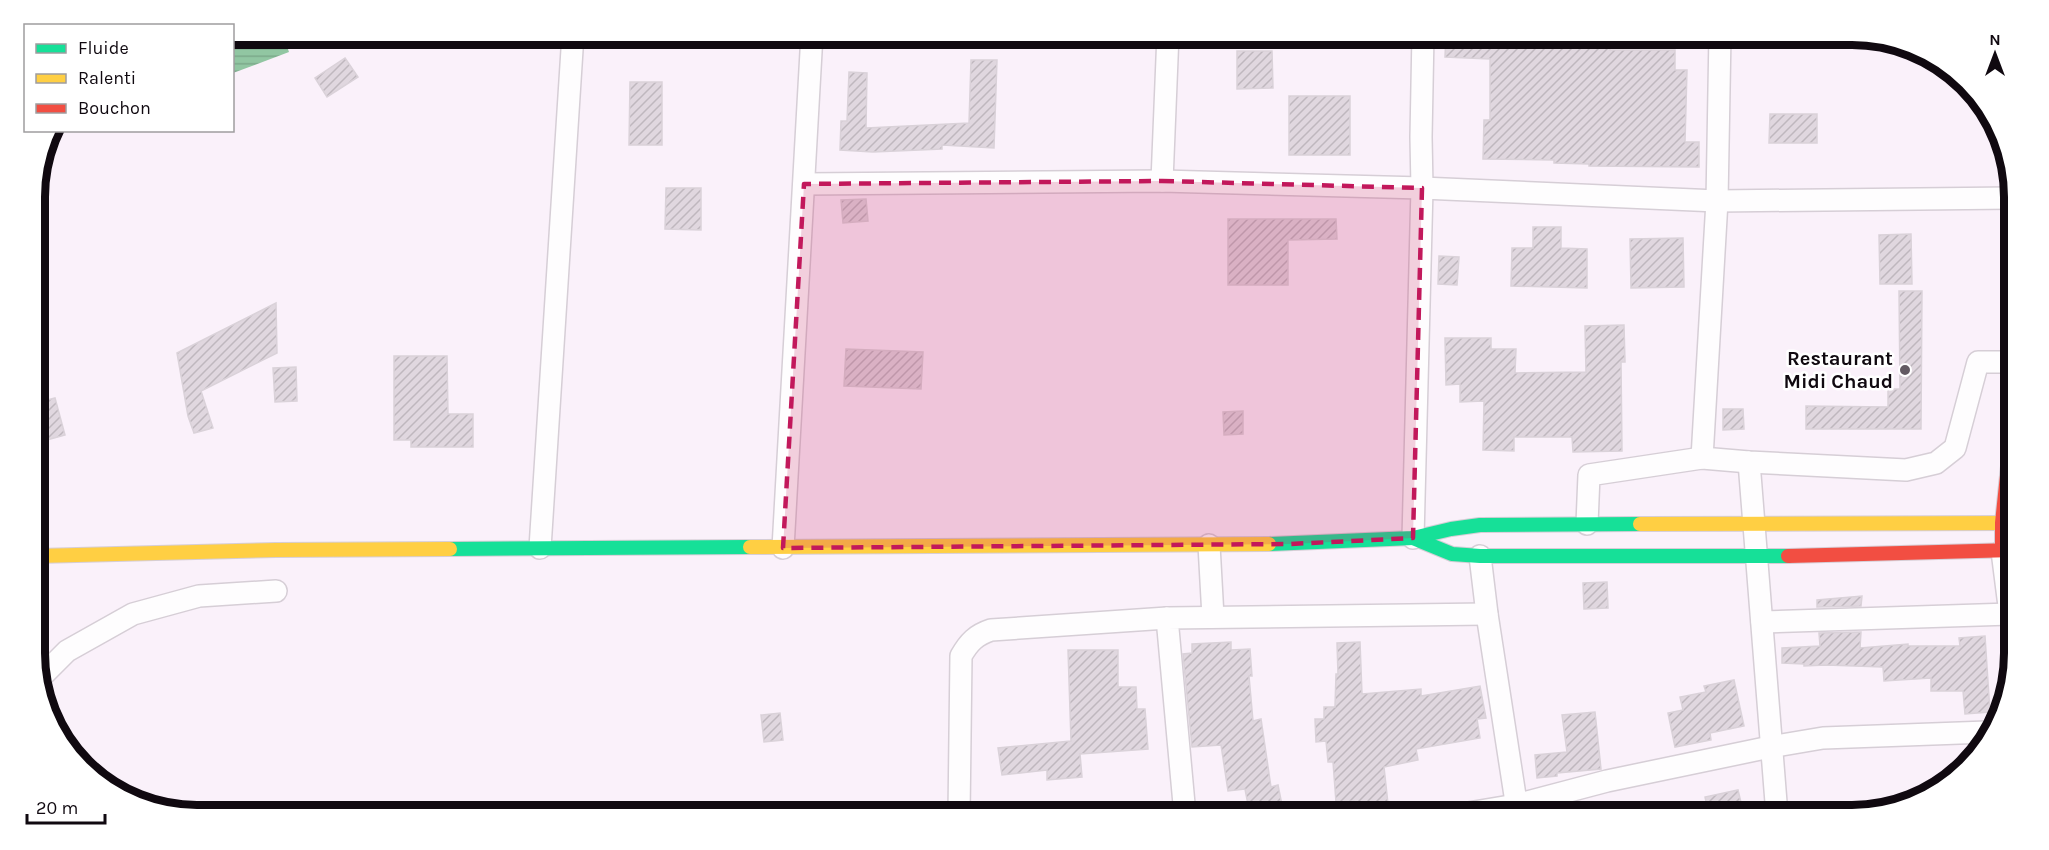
<svg xmlns="http://www.w3.org/2000/svg" width="2049" height="850" viewBox="0 0 2049 850" font-family="Karla,sans-serif">
	<defs>
		<pattern id="water-rules" width="6" height="5" patternUnits="userSpaceOnUse" patternTransform="scale(1.5)"><rect width="6" height="5" fill="#91c6a2"/><path d="M0 2.5h6" fill="none" stroke="#7ca98a"/></pattern>
		<pattern id="building-hatch" width="6" height="6" patternUnits="userSpaceOnUse" patternTransform="scale(1.5)"><rect width="6" height="6" fill="#e0d7df"/><path d="M-1 1l2-2M0 6l6-6M5 7l2-2" fill="none" stroke="#bfb7be"/></pattern>
	</defs>
	<rect width="100%" height="100%" fill="#faf1fa"/>
	<!-- water -->
	<polygon fill="url(#water-rules)" points="233,34 283,35 289,52 233,73"/>
	<!-- building -->
	<g fill="url(#building-hatch)" stroke="#dad2d9" stroke-width="1.5">
		<polygon points="1446,34 1610,34 1610,50 1675,50 1675,70 1687,70 1685,142 1699,142 1699,167 1589,166 1589,164 1554,163 1554,160 1483,159 1484,120 1490,120 1490,59 1445,57"/>
		<polygon points="1237,51 1272,51 1273,88 1237,89"/>
		<polygon points="345,58 358,77 327,97 315,78"/>
		<polygon points="971,60 997,60 994,148 942,145 942,149 873,152 840,150 841,121 847,121 849,72 867,73 866,128 969,123"/>
		<polygon points="630,82 662,82 662,145 629,145"/>
		<rect x="1289" y="96" width="61" height="59"/>
		<polygon points="1770,114 1817,114 1817,143 1769,143"/>
		<polygon points="666,188 701,188 701,230 665,229"/>
		<polygon points="866,199 868,221 843,223 841,200"/>
		<polygon points="1228,219 1336,219 1337,239 1288,240 1288,285 1228,285"/>
		<polygon points="1533,227 1561,227 1561,248 1587,249 1587,288 1511,286 1512,248 1533,248"/>
		<polygon points="1911,234 1912,284 1880,284 1879,235"/>
		<polygon points="1683,238 1684,287 1631,288 1630,239"/>
		<polygon points="1439,256 1459,257 1457,285 1438,284"/>
		<polygon points="1899,291 1922,291 1921,429 1806,429 1806,406 1888,407 1888,389 1900,389"/>
		<polygon points="276,303 277,353 201,391 213,428 194,433 188,416 177,353"/>
		<polygon points="1624,325 1625,362 1621,362 1622,451 1573,452 1572,437 1514,437 1514,451 1483,450 1484,401 1460,402 1460,384 1446,385 1445,338 1491,338 1491,349 1516,349 1515,373 1586,372 1585,326"/>
		<polygon points="846,349 923,352 921,389 844,386"/>
		<polygon points="394,356 447,356 448,414 473,414 473,447 411,447 411,440 394,440"/>
		<polygon points="296,367 297,401 275,402 273,368"/>
		<polygon points="55,398 65,435 36,443 36,403"/>
		<polygon points="1723,409 1743,409 1744,429 1723,430"/>
		<polygon points="1243,411 1243,434 1224,435 1223,412"/>
		<polygon points="1607,582 1608,608 1584,609 1583,583"/>
		<polygon points="1862,596 1861,606 1817,607 1817,600"/>
		<polygon points="1861,632 1860,648 1908,644 1908,646 1960,646 1959,638 1985,636 1990,712 1965,714 1963,691 1931,691 1931,678 1884,681 1883,667 1826,665 1804,666 1804,664 1782,663 1782,648 1820,646 1819,633"/>
		<polygon points="1231,642 1231,650 1250,649 1252,676 1249,676 1253,721 1261,719 1271,787 1278,785 1284,815 1250,815 1245,789 1228,791 1221,745 1192,747 1183,654 1192,653 1192,644"/>
		<polygon points="1360,642 1362,694 1421,689 1421,696 1480,686 1486,718 1477,719 1480,738 1416,749 1418,760 1384,767 1389,813 1366,815 1356,815 1354,801 1336,802 1333,762 1328,762 1326,741 1316,742 1315,719 1324,719 1324,707 1335,707 1336,674 1338,674 1337,643"/>
		<polygon points="1068,650 1118,650 1118,687 1136,687 1137,709 1145,709 1148,749 1080,754 1082,777 1047,780 1047,770 1002,775 998,748 1071,741"/>
		<polygon points="1734,680 1744,726 1710,733 1711,740 1675,747 1668,713 1683,710 1680,697 1706,692 1704,686"/>
		<polygon points="1595,712 1601,769 1557,773 1557,776 1537,778 1535,755 1567,752 1562,715"/>
		<polygon points="780,713 783,740 764,742 761,715"/>
		<polygon points="1738,790 1744,815 1709,815 1705,797"/>
	</g>
	<g fill="none" stroke-linecap="round" stroke-linejoin="round">
		<!-- street casing -->
		<g stroke="#d6ced6" stroke-width="24">
			<g id="street">
				<polyline points="1162,181 1168,34"/>
				<polyline points="804,184 1162,181 1422,188 1717,201 2013,198"/>
				<polyline points="1702,458 1717,201 1720,34"/>
				<polyline points="1749,462 1777,815"/>
				<polyline points="1587,524 1589,475 1702,458 1749,462 1906,470 1936,463 1955,448 1978,362 2014,362"/>
				<polyline points="1413,538 1422,188 1421,137 1423,34"/>
				<polyline points="1209,545 1213,617"/>
				<polyline points="540,548 573,34"/>
				<polyline points="783,548 812,34"/>
				<polyline points="2002,551 2010,614 2014,628"/>
				<polyline points="1480,556 1487,614 1518,815"/>
				<polyline points="1762,622 2010,614"/>
				<polyline points="38,680 67,651 133,614 199,596 276,591"/>
				<path d="M959,815L961,656C969,642 976,635 991,630L1167,618"/>
				<polyline points="1185,815 1167,618 1487,614"/>
				<polyline points="1456,815 1516,805 1607,781 1770,747 1823,738 1987,732"/>
			</g>
		</g>
		<!-- fast casing -->
		<g stroke="#d6ced6" stroke-width="16">
			<g id="fast">
				<polyline points="1413,538 1452,554 1480,556 1788,556"/>
				<polyline points="1269,544 1413,538 1451,529 1480,525 1640,524"/>
				<polyline points="450,549 750,547"/>
			</g>
		</g>
		<!-- slow casing -->
		<g stroke="#d6ced6" stroke-width="16">
			<g id="slow">
				<polyline points="1640,524 2014,523"/>
				<polyline points="750,547 1269,544"/>
				<polyline points="37,556 276,550 450,549"/>
			</g>
		</g>
		<!-- jam casing -->
		<g stroke="#d6ced6" stroke-width="16">
			<g id="jam">
				<polyline points="2002,547 2002,523 2014,409"/>
				<polyline points="1788,556 2014,550"/>
			</g>
		</g>
		<!-- street -->
		<use href="#street" stroke="#fefdfe" stroke-width="21"/>
		<!-- fast -->
		<use href="#fast" stroke="#16e098" stroke-width="14"/>
		<!-- slow -->
		<use href="#slow" stroke="#ffcf43" stroke-width="14"/>
		<!-- jam -->
		<use href="#jam" stroke="#f24e42" stroke-width="14"/>
	</g>
	<!-- marked area -->
	<path fill="#c2185b" fill-opacity="0.2" stroke="#c2185b" stroke-width="4.5" stroke-dasharray="12 8" stroke-linejoin="round" d="M1162,181L1422,188L1413,538L1290,544L783,548L804,184Z"/>
	<!-- markers -->
	<circle fill="#625a62" stroke="#fff" stroke-width="2" cx="1905" cy="370" r="6"/>
	<g text-anchor="middle" dominant-baseline="central" stroke-width="5" stroke-linejoin="round" paint-order="stroke">
		<!-- poi labels -->
		<g font-size="20" font-weight="bold" fill="#100910" stroke="#fff" text-anchor="end">
			<text x="1893" y="358">Restaurant<tspan x="1893" dy="23">Midi Chaud</tspan></text>
		</g>
	</g>
	<!-- crop -->
	<path d="M0 0H2049V850H0ZM197 45H1852A152 152 0 0 1 2004 197V653A152 152 0 0 1 1852 805H197A152 152 0 0 1 45 653V197A152 152 0 0 1 197 45Z" fill="#fff" fill-rule="evenodd"/>
	<path fill="none" stroke="#100910" stroke-width="8" d="M197 45H1852A152 152 0 0 1 2004 197V653A152 152 0 0 1 1852 805H197A152 152 0 0 1 45 653V197A152 152 0 0 1 197 45Z"/>
	<!-- legend -->
	<rect x="24" y="24" width="210" height="108" fill="#ffffff" stroke="#9f9d9f" stroke-width="1.5"/>
	<rect x="36" y="44" width="30" height="9" fill="#16e098" stroke="#9f9d9f" stroke-width="1.5"/>
	<text x="78" y="54" font-size="18" fill="#100910">Fluide</text>
	<rect x="36" y="74" width="30" height="9" fill="#ffcf43" stroke="#9f9d9f" stroke-width="1.5"/>
	<text x="78" y="84" font-size="18" fill="#100910">Ralenti</text>
	<rect x="36" y="104" width="30" height="9" fill="#f24e42" stroke="#9f9d9f" stroke-width="1.5"/>
	<text x="78" y="114" font-size="18" fill="#100910">Bouchon</text>
	<!-- north arrow -->
	<g transform="translate(1995 54)" stroke="#ffffff" stroke-width="4.5" paint-order="stroke">
	<path d="M0-4.5L10 22L0 15L-10 22Z" fill="#100910"/>
	<text y="-9" font-size="16" font-weight="bold" text-anchor="middle" fill="#100910">N</text>
	</g>
	<!-- scale -->
	<path d="M27 814v9h78v-9" fill="none" stroke="#100910" stroke-width="3"/>
	<text x="36" y="814" font-size="18" fill="#100910" stroke="#ffffff" stroke-width="4.5" paint-order="stroke">20 m</text>
</svg>
